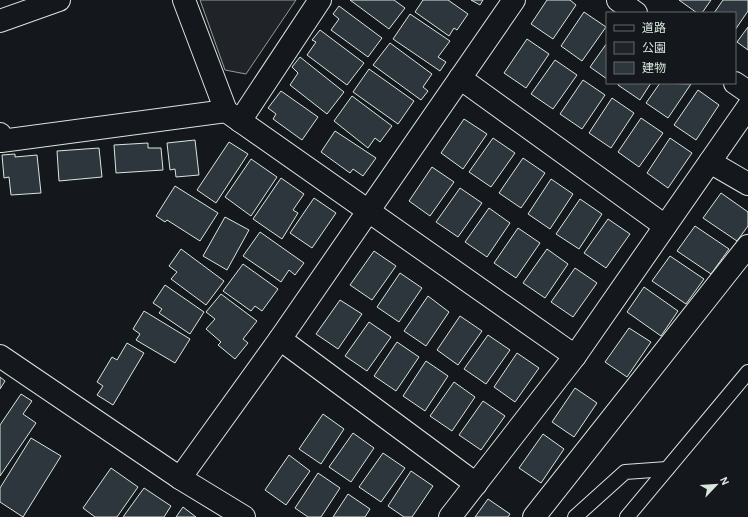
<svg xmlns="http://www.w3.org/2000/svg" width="748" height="517" viewBox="0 0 748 517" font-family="'Alegreya Sans','Noto Sans JP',sans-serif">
	<rect width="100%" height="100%" fill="#14181c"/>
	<!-- green -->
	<polygon fill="#202428" stroke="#939e99" points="200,0 296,0 246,74 225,70"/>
	<!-- building -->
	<g fill="#2c363c" stroke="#d8e6dc">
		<polygon points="350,0 394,0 405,8 389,29"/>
		<polygon points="423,0 448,0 468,14 457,30 454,28 449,36 415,12"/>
		<polygon points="471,0 483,0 480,5"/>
		<polygon points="547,0 570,0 576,5 553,39 531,24"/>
		<polygon points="679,0 711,0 702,13 697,13"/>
		<polygon points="723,0 748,0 748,11 735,30 735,13 714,13"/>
		<polygon points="339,6 382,38 368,57 331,30 339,19 333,14"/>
		<polygon points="584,12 606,27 582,61 561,46"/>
		<polygon points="410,14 450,41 438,57 446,62 440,71 393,39"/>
		<polygon points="748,27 748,50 737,42"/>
		<polygon points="320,30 364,63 347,85 307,55 316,42 312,40"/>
		<polygon points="527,39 549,54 526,88 504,73"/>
		<polygon points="390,43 432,74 423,87 428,91 421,100 373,65"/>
		<polygon points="607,43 607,79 590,67"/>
		<polygon points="300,57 344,92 327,114 290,85 298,73 292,67"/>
		<polygon points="555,60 577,75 553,109 531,94"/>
		<polygon points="369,69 414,101 398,124 353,92"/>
		<polygon points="583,80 605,95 582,129 560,114"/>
		<polygon points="619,83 651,83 640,100 618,85"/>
		<polygon points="660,83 691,84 668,118 646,103"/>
		<polygon points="698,90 719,105 696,140 674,125"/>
		<polygon points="281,91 318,117 302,140 273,119 276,114 268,108"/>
		<polygon points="352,96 392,126 380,142 375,138 368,148 334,121"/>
		<polygon points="612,98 634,113 611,148 589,133"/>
		<polygon points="641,118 663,133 639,167 618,152"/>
		<polygon points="464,119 487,134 463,169 441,153"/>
		<polygon points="335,131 376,158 363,176 353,169 350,173 321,152"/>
		<polygon points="493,138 515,153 491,187 469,172"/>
		<polygon points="670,138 692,153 668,188 647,173"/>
		<polygon points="195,140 199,175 176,177 175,169 170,170 167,143"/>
		<polygon points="229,142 248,154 216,203 197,190"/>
		<polygon points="148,143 148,148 161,148 163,170 116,173 114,145"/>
		<polygon points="99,148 102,177 59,181 57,151"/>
		<polygon points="15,154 15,157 37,155 41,193 11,195 9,177 4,178 2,155"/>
		<polygon points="523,158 545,173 521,208 499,193"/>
		<polygon points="251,159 277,177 251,216 225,197"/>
		<polygon points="432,167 454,182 430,216 409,201"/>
		<polygon points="281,178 304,194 293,210 298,213 282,239 253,219"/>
		<polygon points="551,179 573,194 550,229 528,214"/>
		<polygon points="175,186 218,213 200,241 167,220 165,222 156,216"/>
		<polygon points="460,188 482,203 458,237 436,222"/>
		<polygon points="721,193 748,212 748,226 737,241 703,218"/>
		<polygon points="314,198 336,213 312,248 290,233"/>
		<polygon points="580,199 602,214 579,249 556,234"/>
		<polygon points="489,208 510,223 487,257 465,242"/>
		<polygon points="225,217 249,230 227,270 203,256"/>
		<polygon points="608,219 630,234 606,268 584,253"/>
		<polygon points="695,226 729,249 711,274 677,251"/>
		<polygon points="518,228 540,243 516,278 494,263"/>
		<polygon points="260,232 304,263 295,275 289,270 281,282 243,256"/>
		<polygon points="181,249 224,281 206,305 171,279 177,272 169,266"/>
		<polygon points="547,249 568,264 545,298 523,283"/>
		<polygon points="374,251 396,266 372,300 350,285"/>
		<polygon points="670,256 704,279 686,304 652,281"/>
		<polygon points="243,264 278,289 262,311 255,306 251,311 223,291"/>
		<polygon points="575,268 597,283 573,317 551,302"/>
		<polygon points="400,273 422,288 399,322 377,307"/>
		<polygon points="165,285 204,312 190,334 159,313 162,309 153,303"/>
		<polygon points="644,287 678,311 661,336 627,312"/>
		<polygon points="221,294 257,321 243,339 248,343 235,359 218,345 221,342 206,329 215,319 206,312"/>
		<polygon points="428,296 449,312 426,346 404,331"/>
		<polygon points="340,300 362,314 338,349 316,334"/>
		<polygon points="144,311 190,339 175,363 136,340 140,334 133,329"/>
		<polygon points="460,316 482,331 458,365 437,350"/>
		<polygon points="369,322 391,337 367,371 345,356"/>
		<polygon points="629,328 651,342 627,377 605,362"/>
		<polygon points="488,335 510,350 486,384 464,369"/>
		<polygon points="397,342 419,357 396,391 374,376"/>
		<polygon points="127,343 144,353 113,405 97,395 103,386 97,382 112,357 117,360"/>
		<polygon points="517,353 539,368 515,402 494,387"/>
		<polygon points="426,361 448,376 425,411 403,396"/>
		<polygon points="0,377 5,381 0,389"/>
		<polygon points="454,382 475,397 452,431 430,416"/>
		<polygon points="575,388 597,403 574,437 552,422"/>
		<polygon points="21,394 32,401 23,414 36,423 0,476 0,425"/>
		<polygon points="483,401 505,416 481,450 459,435"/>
		<polygon points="323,414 344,429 321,464 299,449"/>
		<polygon points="353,433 374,448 351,482 329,467"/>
		<polygon points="543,434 564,449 541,483 519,468"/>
		<polygon points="31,438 61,456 23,517 0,502 0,488"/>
		<polygon points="383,453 405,468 381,502 359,487"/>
		<polygon points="289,455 310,471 286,505 265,490"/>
		<polygon points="111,468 138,487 117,517 95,517 83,508"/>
		<polygon points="411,471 433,486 412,517 404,517 388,506"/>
		<polygon points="318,473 340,488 321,517 308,517 295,508"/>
		<polygon points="144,488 171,506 164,517 123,517"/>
		<polygon points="348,494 370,509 365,517 333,517"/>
		<polygon points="488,499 510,514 508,517 475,517"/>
		<polygon points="183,507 196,517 176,517"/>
	</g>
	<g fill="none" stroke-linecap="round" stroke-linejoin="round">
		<!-- service casing -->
		<g stroke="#d8e6dc" stroke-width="16">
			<g id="service">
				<polyline points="575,517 625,472 667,469"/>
				<polyline points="627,517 748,372"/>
			</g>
		</g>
		<!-- minor casing -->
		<g stroke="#d8e6dc" stroke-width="24">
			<g id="minor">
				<polyline points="184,0 226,111"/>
				<polyline points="618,0 636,13"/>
				<polyline points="0,21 59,0"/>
				<polyline points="460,78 665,226"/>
				<polyline points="735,83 748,92"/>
				<polyline points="240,121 320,0"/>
				<polyline points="0,134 1,141 226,111 575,356"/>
				<polyline points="710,162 748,184"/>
				<polyline points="280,339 476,484"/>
				<polyline points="0,356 180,478 244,517"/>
				<polyline points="450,517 575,356 748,107"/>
				<polyline points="534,517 748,246"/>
			</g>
		</g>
		<!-- tertiary casing -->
		<g stroke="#d8e6dc" stroke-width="24">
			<polyline id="tertiary" points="180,478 280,339 514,0"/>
		</g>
		<!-- service -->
		<use href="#service" stroke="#14181c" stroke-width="14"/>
		<!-- minor -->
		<use href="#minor" stroke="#14181c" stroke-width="22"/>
		<!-- tertiary -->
		<use href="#tertiary" stroke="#14181c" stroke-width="22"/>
	</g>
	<!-- legend -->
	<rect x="606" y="12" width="130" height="72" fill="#14181c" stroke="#626a69"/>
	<rect x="614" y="25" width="20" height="6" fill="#14181c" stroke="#626a69"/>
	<text x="642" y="32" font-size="12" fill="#d8e6dc">道路</text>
	<rect x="614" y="42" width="20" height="12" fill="#202428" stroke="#626a69"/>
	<text x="642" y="52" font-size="12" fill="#d8e6dc">公園</text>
	<rect x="614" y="62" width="20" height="12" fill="#2c363c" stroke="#626a69"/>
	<text x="642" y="72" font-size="12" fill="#d8e6dc">建物</text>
	<!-- north arrow -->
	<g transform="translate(716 485) rotate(65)" stroke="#14181c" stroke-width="3" paint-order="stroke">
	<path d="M0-3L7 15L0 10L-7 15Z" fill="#d8e6dc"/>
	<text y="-6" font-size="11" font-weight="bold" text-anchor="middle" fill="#d8e6dc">N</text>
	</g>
</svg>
